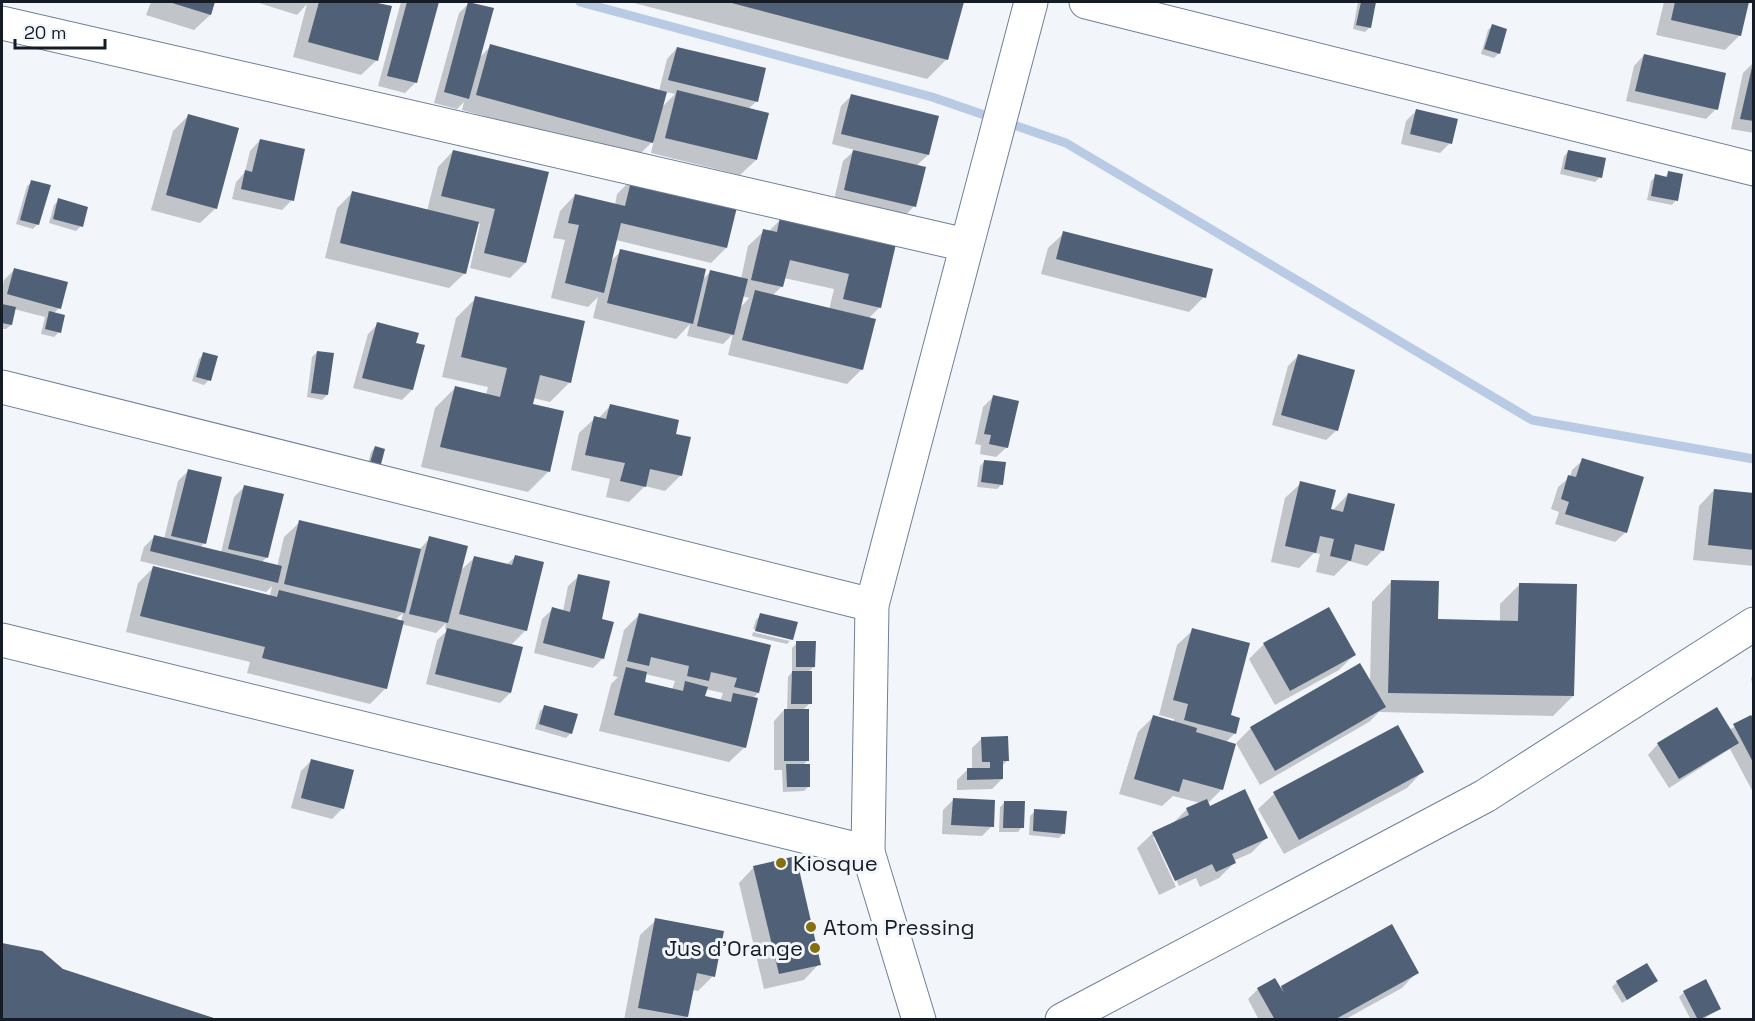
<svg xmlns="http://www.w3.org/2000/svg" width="1755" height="1021" viewBox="0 0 1755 1021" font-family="'Space Grotesk',sans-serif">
	<rect width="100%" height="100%" fill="#f2f6fb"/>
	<!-- shadow -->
	<g fill="#0003" fill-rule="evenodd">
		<polygon points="151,2 214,2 210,15 194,30 146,15"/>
		<polygon points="256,2 367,2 390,8 377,60 361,75 293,57 307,4 297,15"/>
		<polygon points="401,2 438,2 415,83 405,93 378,86"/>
		<polygon points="630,2 962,2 947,59 927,79"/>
		<polygon points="1358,2 1375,2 1370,27 1365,32 1353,29"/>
		<polygon points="1664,2 1748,2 1740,35 1725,50 1656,35"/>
		<path d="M469,3L479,58L491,46L659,91L667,59L677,48L757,101L748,109L767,114L756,160L740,175L651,153L654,140L637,157L462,110L464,102L457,109L434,103L459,13ZM666,92L675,94L661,108Z"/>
		<polygon points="1492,26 1499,53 1494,58 1481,54 1488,30"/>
		<polygon points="1644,55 1716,109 1706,119 1626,101 1634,66"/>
		<polygon points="1753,63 1754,63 1754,133 1731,129 1743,73"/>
		<polygon points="851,96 937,117 928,155 916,166 914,206 904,217 834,200 843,161 855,150 832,144 841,106"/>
		<polygon points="1417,110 1450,143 1440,153 1401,144 1406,121"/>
		<polygon points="188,116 216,208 200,223 151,210 173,131"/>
		<polygon points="260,140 292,200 282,210 232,199 236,182 245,172 250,151"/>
		<polygon points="453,151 547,174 525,263 510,278 470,268 480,224 477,223 465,273 449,288 325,258 337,208 352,193 427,211 438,167"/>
		<polygon points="1569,151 1600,177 1595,182 1560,174 1564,156"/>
		<polygon points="1669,173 1676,200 1672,205 1647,200 1651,181 1656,176 1664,178"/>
		<path d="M633,178L726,248L711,263L616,240L611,261L621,251L702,280L711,271L741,279L748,246L764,231L768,232L781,219L894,245L880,307L868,319L862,369L847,384L728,355L733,334L723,344L687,336L690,324L676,339L593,318L598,297L588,307L551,298L565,240L553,238L560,211L575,195L615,205L617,194ZM784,278L834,289L829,310L772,296L782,286ZM742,296L749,298L740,308Z"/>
		<polygon points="32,182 38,224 33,229 16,224 27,186"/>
		<polygon points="59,200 81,226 76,231 49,223 54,205"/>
		<polygon points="1064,233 1204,297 1189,312 1041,274 1048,248"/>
		<polygon points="14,270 59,308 53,314 59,332 54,337 41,334 45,317 14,309 11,325 6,329 2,329 2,290 4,280"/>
		<polygon points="476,298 570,382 550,402 533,398 531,406 562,412 548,472 528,492 421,467 435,408 455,388 486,395 488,387 442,377 456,318"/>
		<polygon points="378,324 414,344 412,390 402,400 353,388 368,334"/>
		<polygon points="317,352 327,395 322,400 307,397 312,357"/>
		<polygon points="204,354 209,380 204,385 192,381 199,359"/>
		<polygon points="1298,356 1337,430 1326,440 1272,425 1288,366"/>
		<polygon points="993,397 1007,447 996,457 980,454 981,445 975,444 983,407"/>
		<polygon points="610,406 674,435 681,475 665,491 645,486 629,502 606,497 610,479 571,470 579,433 595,418 598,419"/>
		<polygon points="375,447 384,450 366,471 371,452"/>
		<polygon points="1583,460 1626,532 1615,542 1555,524 1559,512 1551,509 1558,487 1570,477 1572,470"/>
		<polygon points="985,461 1002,484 997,489 977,487 980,466"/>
		<path d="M188,471L204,543L200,548L221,553L234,497L244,487L266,558L261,563L277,567L284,537L300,522L419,550L430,538L459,572L474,558L506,565L515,557L526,630L510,646V693L500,703L426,684L437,640L448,630L445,629L446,623L436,633L401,624L386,688L370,704L247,673L250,662L126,632L138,583L153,568L270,596L272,586L266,592L140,561L144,547L154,537L164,539L178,481ZM403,613L401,622L395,620Z"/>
		<polygon points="1301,483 1329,510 1333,510 1348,494 1383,550 1367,566 1349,561 1334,576 1316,572 1320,554 1314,553 1299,568 1271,562 1285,498"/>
		<polygon points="1714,490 1754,495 1754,566 1693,560 1699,506"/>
		<polygon points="579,576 600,621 603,658 593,668 534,653 542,619 553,609 563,611 568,586"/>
		<polygon points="1391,582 1437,620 1500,622 1500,604 1520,584 1573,696 1553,716 1379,712 1369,722 1260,785 1236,743 1251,728 1370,682 1372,602"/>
		<path d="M640,614L770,646L758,693L752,699L745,747L729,762L599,731L611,684L618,677L613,676L624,630ZM645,674L675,681L672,690L643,683ZM705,689L723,693L720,701L703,697Z"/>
		<polygon points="761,615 796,623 792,640 753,629 756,620"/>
		<polygon points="1193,630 1235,733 1225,743 1234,745 1221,790 1207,804 1209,808 1266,838 1251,853 1233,861 1234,863 1219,878 1200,887 1196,878 1179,886 1156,837 1153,837 1176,887 1159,895 1137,848 1153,833 1172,824 1187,809 1200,803 1173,796 1162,806 1119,794 1138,732 1153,717 1173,723 1174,719 1159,715 1177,645"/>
		<polygon points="753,632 790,641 787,644 752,636"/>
		<polygon points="797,643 814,667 808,672 810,703 803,710 808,760 802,766 809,786 804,791 783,792 782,770 774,770 774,721 784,710 787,710 788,677 792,672 792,648"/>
		<polygon points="1264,644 1354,655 1339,670 1275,705 1249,659"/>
		<polygon points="1754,676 1754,693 1751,678"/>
		<polygon points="545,707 571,733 566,738 535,729 540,711"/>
		<polygon points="1751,717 1754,722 1754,794 1730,749 1669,788 1648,755 1658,744 1729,730"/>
		<polygon points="1397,727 1422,772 1407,788 1284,854 1258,809 1274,794"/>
		<polygon points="982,738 1008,760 1002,766 1002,779 992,789 957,790 957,780 967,770 972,769 972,748"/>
		<polygon points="312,760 343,808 332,819 291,808 301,771"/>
		<polygon points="953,800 992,826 982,836 942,834 943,810"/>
		<polygon points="1005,802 1022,827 1018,832 999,832 1000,807"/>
		<polygon points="1035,811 1064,833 1059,838 1029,835 1030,816"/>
		<polygon points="754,867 819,964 804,980 764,989 739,883"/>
		<polygon points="656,920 713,976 698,991 692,990 687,1017 684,1020 624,1020 640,935"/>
		<polygon points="2,944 41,953 62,971 216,1020 2,1020"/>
		<polygon points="1417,972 1402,988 1344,1020 1259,1020 1248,999 1258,989 1280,989 1282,987"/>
		<polygon points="1656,981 1622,1003 1612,987 1617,982"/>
		<polygon points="1705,981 1719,1009 1702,1020 1691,1020 1679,997 1684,992"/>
	</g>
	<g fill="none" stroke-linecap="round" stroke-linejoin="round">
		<!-- stream -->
		<polyline stroke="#b9cae4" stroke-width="9" points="580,2 932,97 1066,143 1532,420 1754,459"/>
	</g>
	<!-- building -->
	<g fill="#506076">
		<polygon points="169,2 215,2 211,15"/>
		<polygon points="319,2 373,2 392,6 378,61 308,42"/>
		<polygon points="407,2 439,2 417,83 387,76"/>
		<polygon points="468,2 494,8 469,99 444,92"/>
		<polygon points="728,2 964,2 948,60"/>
		<polygon points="1361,2 1376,2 1371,28 1356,25"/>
		<polygon points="1675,2 1749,2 1741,36 1671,20"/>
		<polygon points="1492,24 1507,29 1500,54 1484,49"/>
		<polygon points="490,44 667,92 653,143 476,95"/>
		<polygon points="677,47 766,68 758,102 668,80"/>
		<polygon points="1644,54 1726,73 1718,110 1635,91"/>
		<polygon points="1753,63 1754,63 1754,121 1740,119"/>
		<polygon points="677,90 769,113 757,160 665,138"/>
		<polygon points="851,94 939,116 929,155 841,134"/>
		<polygon points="1416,109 1458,119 1452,144 1410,134"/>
		<polygon points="188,114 239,128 217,209 166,195"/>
		<polygon points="260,139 305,149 294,201 241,189 245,170 252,172"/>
		<polygon points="453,150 549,172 526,263 484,253 495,209 441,196"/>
		<polygon points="853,150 926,167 916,207 844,190"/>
		<polygon points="1568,150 1606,158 1602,178 1564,169"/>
		<polygon points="1668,171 1683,174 1678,201 1651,196 1655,174 1667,177"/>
		<polygon points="632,177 738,203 727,248 621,223 604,293 565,283 579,225 568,223 575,194 625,206"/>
		<polygon points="31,180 51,185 39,225 20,220"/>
		<polygon points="352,191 479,222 466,274 340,243"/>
		<polygon points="58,198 88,207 83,227 53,219"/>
		<polygon points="780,217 896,244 881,308 843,299 849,274 790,260 783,287 751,280 763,229 777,232"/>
		<polygon points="1063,231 1213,269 1206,298 1056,259"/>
		<polygon points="620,249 706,269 693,324 607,303"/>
		<polygon points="14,268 68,282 61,309 7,294"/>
		<polygon points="710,270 748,279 734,335 697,326"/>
		<polygon points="755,290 876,319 863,370 742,340"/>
		<polygon points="475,296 585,321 571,383 540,375 533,404 564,411 550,472 440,447 455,386 500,397 507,368 461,357"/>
		<polygon points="2,304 16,307 12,325 2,323"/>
		<polygon points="49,311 65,315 61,333 45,329"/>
		<polygon points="377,322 419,333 416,343 425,345 413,390 362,378"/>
		<polygon points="317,351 334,353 328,395 311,393"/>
		<polygon points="203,352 218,356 211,381 196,377"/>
		<polygon points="1298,354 1355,370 1338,431 1281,415"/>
		<polygon points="993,395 1019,401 1008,448 989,444 991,435 984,434"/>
		<polygon points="610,404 679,420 676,434 691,437 682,476 650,469 646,487 620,481 625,463 585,455 594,416 606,419"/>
		<polygon points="375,446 385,449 380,468 369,466"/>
		<polygon points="1582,458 1644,477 1627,533 1565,514 1569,502 1561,499 1568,475 1576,477"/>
		<polygon points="984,460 1006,462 1003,485 981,482"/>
		<polygon points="188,469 222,477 206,544 171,536"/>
		<polygon points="1300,481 1336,490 1331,509 1343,512 1348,493 1395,504 1384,551 1355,544 1351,561 1330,556 1334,539 1320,536 1316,553 1285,546"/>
		<polygon points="244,485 284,494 268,558 228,549"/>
		<polygon points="1714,489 1754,493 1754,550 1708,545"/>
		<polygon points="299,520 421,549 405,613 284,584"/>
		<polygon points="154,535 282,566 278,583 150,551"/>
		<polygon points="429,536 468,546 448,623 409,614"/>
		<polygon points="515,555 544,562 527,631 459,614 474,556 512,565"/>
		<polygon points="153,566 277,597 279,590 404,621 387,689 262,658 265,647 140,616"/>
		<polygon points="578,574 610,581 602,619 614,622 604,659 543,643 552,607 570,612"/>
		<polygon points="1391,580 1439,581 1438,619 1518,621 1519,583 1577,584 1574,696 1388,693"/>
		<polygon points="1329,607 1356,655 1290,691 1263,643"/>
		<polygon points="639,613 771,645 759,693 734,687 737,678 711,672 709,681 687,676 689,666 651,657 649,666 627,661"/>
		<polygon points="760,613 798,622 793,640 755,631"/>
		<polygon points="447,628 523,647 511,693 435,674"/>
		<polygon points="1192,628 1250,643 1231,715 1240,718 1236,734 1184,720 1188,704 1173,700"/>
		<polygon points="796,641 816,641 815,667 796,667"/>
		<polygon points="1360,663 1386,707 1275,771 1250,727"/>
		<polygon points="626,667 647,672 645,682 683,691 685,681 708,687 705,696 731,702 733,693 758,698 746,748 614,715"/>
		<polygon points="792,671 812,671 812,704 791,704"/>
		<polygon points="544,705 578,714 572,734 539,724"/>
		<polygon points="1717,707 1739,743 1679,779 1657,743"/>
		<rect x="784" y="709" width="25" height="52"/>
		<polygon points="1153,715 1197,728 1196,732 1236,744 1223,790 1183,779 1179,792 1134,779"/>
		<polygon points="1751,715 1754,719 1754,764 1733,724"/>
		<polygon points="1398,725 1424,772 1299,840 1273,792"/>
		<polygon points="1008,736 1009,761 1003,761 1003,779 967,780 967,768 990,768 990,762 982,762 981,737"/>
		<polygon points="311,759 354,770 344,809 301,798"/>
		<polygon points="786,764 810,764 810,787 787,787"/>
		<polygon points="1245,789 1268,838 1232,854 1236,863 1216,872 1212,864 1175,881 1152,832 1189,815 1186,808 1207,799 1210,806"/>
		<polygon points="953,798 995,800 994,827 951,825"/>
		<polygon points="1004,801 1025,801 1024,828 1003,828"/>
		<polygon points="1034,809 1067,811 1065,834 1033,831"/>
		<polygon points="796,856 821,965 779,974 753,866"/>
		<polygon points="655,918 724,931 715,977 697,973 688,1017 638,1008"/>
		<polygon points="1392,924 1419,973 1334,1020 1275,1020 1257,988 1275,978 1284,993 1281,986"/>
		<polygon points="2,943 42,951 63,969 220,1020 2,1020"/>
		<polygon points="1647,963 1658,981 1627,1000 1616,981"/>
		<polygon points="1706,979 1721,1009 1698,1020 1683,991"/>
	</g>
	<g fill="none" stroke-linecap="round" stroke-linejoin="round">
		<!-- minor casing -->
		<g stroke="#6f8097" stroke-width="35">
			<g id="minor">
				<polyline points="1086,2 1754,169"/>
				<polyline points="2,23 966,245"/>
				<polyline points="2,387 872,605"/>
				<polyline points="2,640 868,852"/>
				<polyline points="919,1020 868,852 872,605 1031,2"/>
				<polyline points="1062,1020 1485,796 1754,624"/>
			</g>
		</g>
		<!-- minor -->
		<use href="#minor" stroke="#fff" stroke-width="33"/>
	</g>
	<!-- markers -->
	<g fill="#866f0f" stroke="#f2f6fb" stroke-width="2">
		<circle cx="781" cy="863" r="6"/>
		<circle cx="811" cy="927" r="6"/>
		<circle cx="815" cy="948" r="6"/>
	</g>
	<g text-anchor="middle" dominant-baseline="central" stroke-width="6" stroke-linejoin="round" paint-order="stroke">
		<!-- poi labels -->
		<g font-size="22" fill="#151c25" stroke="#f2f6fb" text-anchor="start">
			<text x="793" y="863">Kiosque</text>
			<text x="823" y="927">Atom Pressing</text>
			<text x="803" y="948" text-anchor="end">Jus d'Orange</text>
		</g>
	</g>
	<!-- border -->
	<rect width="1755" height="1021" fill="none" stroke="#151c25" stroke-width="6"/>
	<!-- scale -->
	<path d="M15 39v9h90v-9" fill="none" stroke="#151c25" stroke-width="3"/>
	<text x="24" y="39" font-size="18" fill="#151c25" stroke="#f2f6fb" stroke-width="4.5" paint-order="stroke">20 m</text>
</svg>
